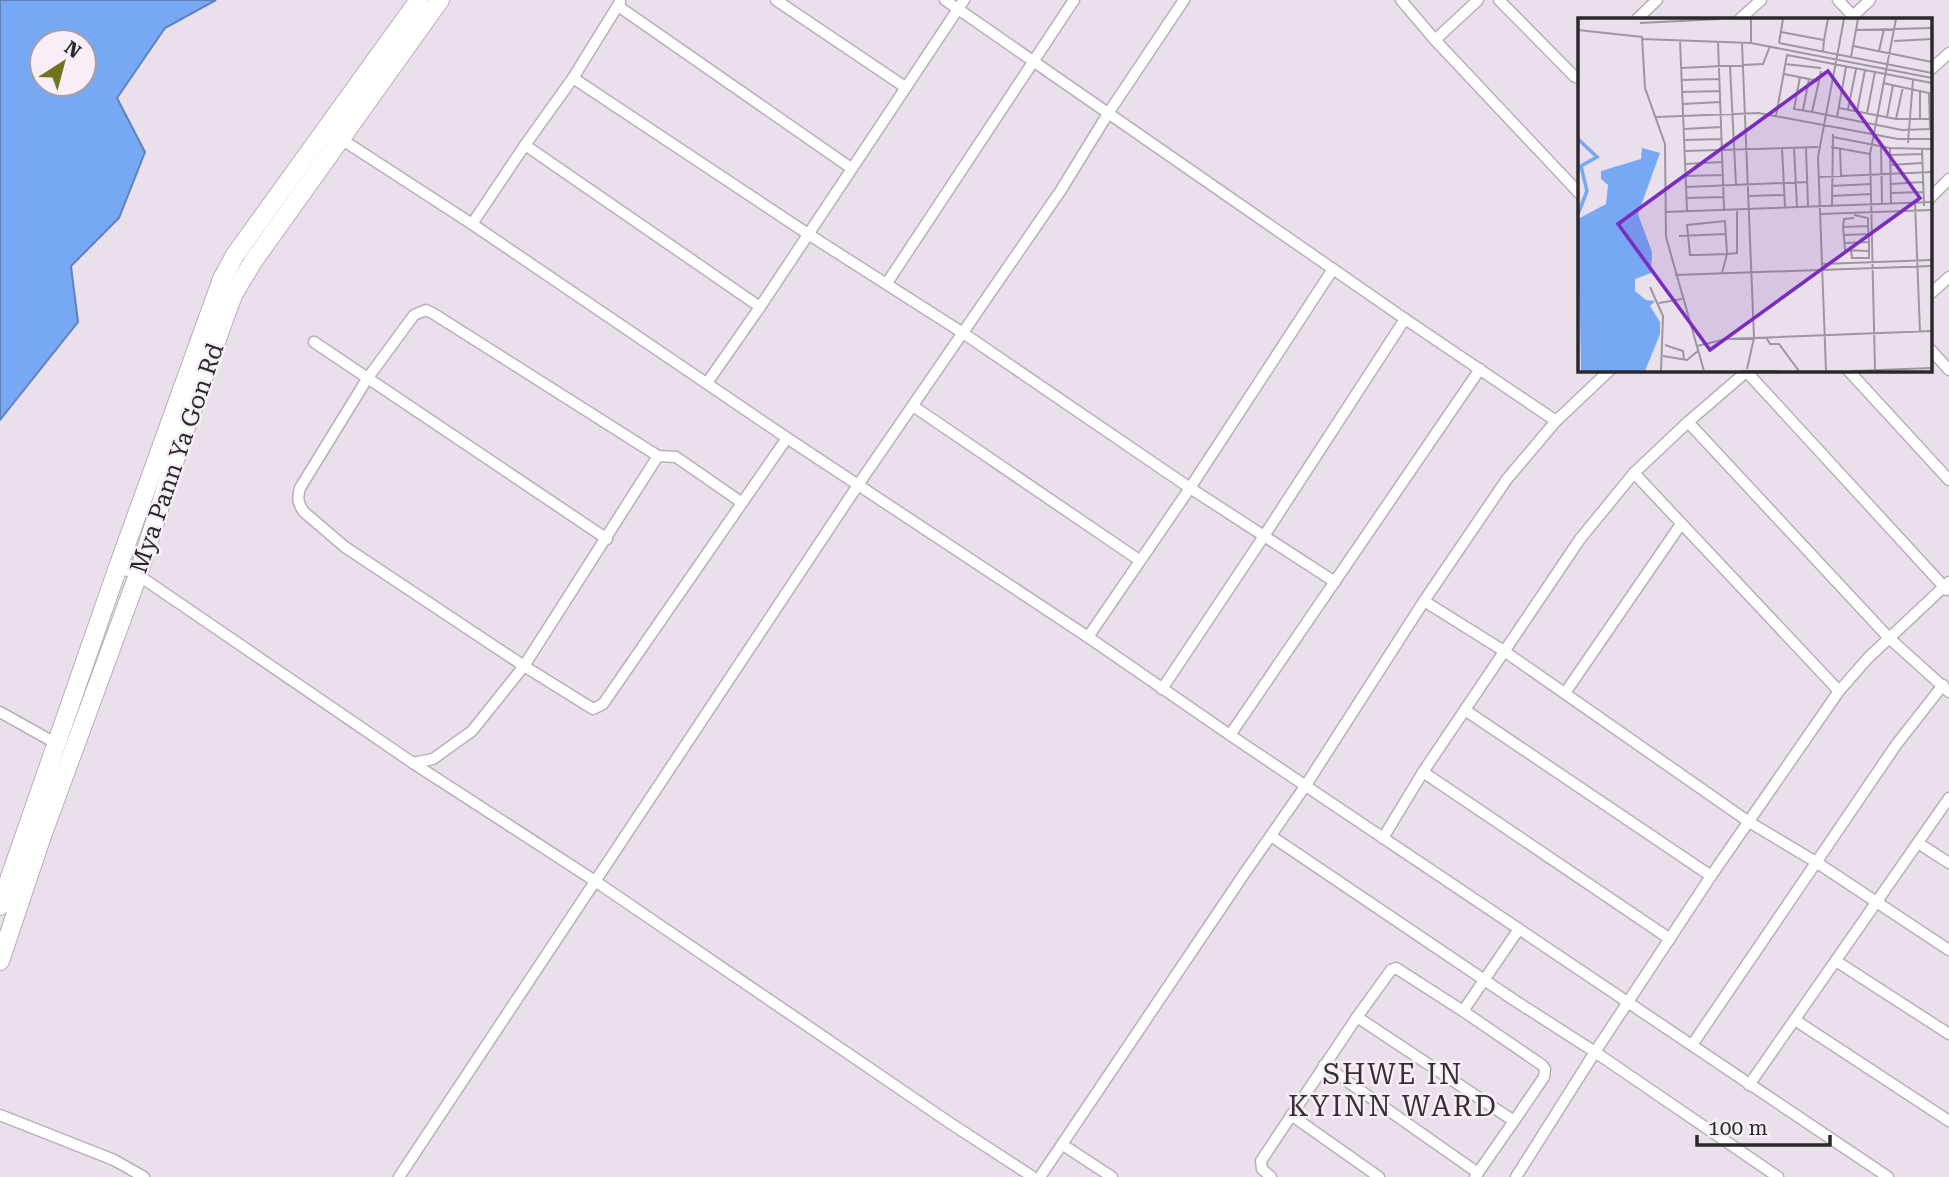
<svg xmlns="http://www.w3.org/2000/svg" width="1949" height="1177" viewBox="0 0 1949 1177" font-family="'Roboto Serif',serif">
	<rect width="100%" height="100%" fill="#e9e0eb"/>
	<!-- water -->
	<path fill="#77a8f4" stroke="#6082b8" stroke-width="2" fill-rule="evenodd" d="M0,0H216L165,28L117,98L145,152L119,218L71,266L78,322L0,420ZM42,42H84V84H42Z"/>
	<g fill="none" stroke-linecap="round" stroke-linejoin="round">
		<!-- minor casing -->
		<g stroke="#b8afb9" stroke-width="13">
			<g id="minor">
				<polyline points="776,0 905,87"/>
				<polyline points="945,0 1405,319 1556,421"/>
				<polyline points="1401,0 1435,40 1580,194"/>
				<polyline points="1499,0 1575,77"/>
				<polyline points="1838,0 1853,16 1870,0"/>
				<polyline points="618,6 851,168"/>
				<polyline points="1637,19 1657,0"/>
				<polyline points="1740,19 1761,0"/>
				<polyline points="1435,40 1478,0"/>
				<polyline points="1930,70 1949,53"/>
				<polyline points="573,78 808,234 963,333 1190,488 1335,582"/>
				<polyline points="338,137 472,224 787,438 1088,637 1230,735 1888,1177"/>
				<polyline points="525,145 760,307"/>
				<polyline points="1930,198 1949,179"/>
				<polyline points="472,224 525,145 573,78 620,2"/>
				<polyline points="887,283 1074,0"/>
				<polyline points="1930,294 1949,277"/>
				<polyline points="314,342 607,539"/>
				<polyline points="1930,349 1949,370"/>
				<polyline points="1744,369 1947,590"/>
				<polyline points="1847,369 1949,480"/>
				<polyline points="707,383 760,307 964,0"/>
				<polyline points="913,406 1139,560"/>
				<polyline points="1688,422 1889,638 1949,692"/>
				<polyline points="658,456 676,457 741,502"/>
				<polyline points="1634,473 1839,691"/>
				<polyline points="118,567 138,575 413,763 595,881 950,1123 1033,1177"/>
				<polyline points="1424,601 1504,651 1749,822 1816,862 1949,950"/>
				<polyline points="1088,637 1190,488 1333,269"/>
				<polyline points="1162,689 1264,536 1405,319"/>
				<polyline points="1565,693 1681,524"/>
				<polyline points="1465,710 1711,876"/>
				<polyline points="0,712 57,744"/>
				<polyline points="1230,735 1480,369"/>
				<path d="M413,763L433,759L472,731L524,666L658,456L434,314L426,310L414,315L367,379L300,488C297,498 298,504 304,512L345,547L524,666L593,709L603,704L787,438"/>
				<polyline points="1423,772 1670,939"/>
				<polyline points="1271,836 1514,1000 1595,1052 1778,1177"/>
				<polyline points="1383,838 1423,772 1580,539 1634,473 1688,422 1746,372"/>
				<polyline points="1918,843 1949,863"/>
				<polyline points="1836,961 1949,1034"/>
				<polyline points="1463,1011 1396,968 1391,970 1357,1017 1514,1121 1475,1177"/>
				<polyline points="1795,1020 1949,1121"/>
				<polyline points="1692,1045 1896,745 1943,685"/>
				<polyline points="1324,1065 1478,1173"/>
				<polyline points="1749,1085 1949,798"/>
				<polyline points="0,1115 114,1160 144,1177"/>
				<polyline points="1291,1115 1379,1177"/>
				<polyline points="1514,1121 1544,1077 1545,1069 1542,1065 1463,1011 1519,929"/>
				<polyline points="1063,1145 1112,1177"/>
				<polyline points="399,1177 858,485 1061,190 1109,112 1184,0"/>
				<polyline points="1040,1177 1244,874 1306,785 1424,601 1507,479 1556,421 1611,369"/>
				<polyline points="1271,1177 1262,1169 1261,1161 1357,1017"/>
				<polyline points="1516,1177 1595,1052 1711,876 1839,691 1868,658 1949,582"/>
			</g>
		</g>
		<!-- primary casing -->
		<g stroke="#b8afb9" stroke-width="20">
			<g id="primary">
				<polyline points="0,906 118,567 222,279 235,255 419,0"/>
				<polyline points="0,961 42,836 138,575 180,444 227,311 234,293 254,260 440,0"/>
			</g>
		</g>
		<!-- minor -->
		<use href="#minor" stroke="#fff" stroke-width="10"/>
		<!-- primary -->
		<use href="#primary" stroke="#fff" stroke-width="18"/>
	</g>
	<g text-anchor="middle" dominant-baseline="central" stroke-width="5" stroke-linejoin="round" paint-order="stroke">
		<!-- street labels -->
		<g font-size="24" fill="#2b282c" stroke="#f7eef8">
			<text transform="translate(177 458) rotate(-71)">Mya Pann Ya Gon Rd</text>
		</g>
		<!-- quarter labels -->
		<g font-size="28" letter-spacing="2" fill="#362f37" stroke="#f7eef8">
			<text x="1393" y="1074">SHWE IN<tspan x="1393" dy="32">KYINN WARD</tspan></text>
		</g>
	</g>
	<!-- overview -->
	<g transform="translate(1578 18)">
		<rect width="354" height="354" fill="#e9e0eb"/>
		<path d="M64,130L82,135L60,196L74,234L73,255L57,261V273L68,282L77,283L72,288L82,304V316L67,353H3L0,201L28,186L30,167L23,161V153L63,141Z" fill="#77a8f4"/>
		<path fill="none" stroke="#77a8f4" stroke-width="3.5" d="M0,121L19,139L3,148L9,173L0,196"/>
		<path fill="none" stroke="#9d969f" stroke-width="2" d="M173,1V25M62,5L142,1M0,12L64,19L67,70L87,126L88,219L126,353M278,12L354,10M203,14L246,22L245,34M64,21L173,25L354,60M102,22L109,193M246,22L250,1M140,23L146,191M316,23L354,21M164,25L176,320L169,351M201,25L354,55M201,25L205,1M275,28L354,44M301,33L306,11M273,39L280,1M207,46L243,50M152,48L158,167M103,50L185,46L192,28M206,56L241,63L243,53M222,59L216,91L234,94M104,62L141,61M241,63L234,94L324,112L352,111L351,75L305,65M342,72V101M104,74L142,73M105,86L142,84M261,90L318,101H354M270,91L278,51M225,92L231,61M279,93L287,52M289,95L297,54M198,98L209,37L354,65M78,99L181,95L320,121H354M259,99L268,49M309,99L315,67M318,101L325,69M106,111L143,109M255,119L312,130L353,131M106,122L144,121M330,125L335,62M303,128L304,186M253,129L292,136M204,130L207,189M216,130L219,189M228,130L230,189M312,130L313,186M262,131L263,158M344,131L346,188M106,133L240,129M312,137L344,136M107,146L144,144M312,147L344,145M107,158L145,157M240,159L354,154M313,166L345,164M253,168L293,166M108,169L229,164M313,175L345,174M170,178L206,177M253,178L293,176M108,180L146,179M337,185L342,314M254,188L255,116M87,194L354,184M242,196L354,192M276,197L290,200V208M276,200L266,201L265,209L290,208L291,224M265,209L267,232L291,233M266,217L291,216M101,218L148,216M266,225L291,224V240H274L273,233M244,246L354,242M144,255L149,236L147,203L109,207L112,237H120L149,236L159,235V191M97,257L354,248M72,269L85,298L83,353M81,285L104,281M188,319L192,326H201L221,353M87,327L105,333L106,342M119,328L148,321L354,313M85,338L109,342L120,333M297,352L292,136L318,1M163,353H200M248,353L240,139L266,1M274,353L354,350"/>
		<path fill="#7b2cbf" fill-opacity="0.15" stroke="#7b2cbf" stroke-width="3.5" d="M250,53L342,180L132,332L40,206Z"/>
		<rect width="354" height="354" fill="none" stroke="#2b282c" stroke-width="3.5"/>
	</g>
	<!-- north arrow -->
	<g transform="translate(63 63) rotate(36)"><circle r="33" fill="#f7eef8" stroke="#a59fa6" stroke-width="2"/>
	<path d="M0-5L12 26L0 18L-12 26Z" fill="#70751d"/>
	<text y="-10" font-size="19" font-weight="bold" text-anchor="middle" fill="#2b282c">N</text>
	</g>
	<!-- scale -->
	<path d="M1697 1135v10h133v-10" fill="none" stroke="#2b282c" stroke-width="3.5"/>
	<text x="1708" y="1135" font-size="21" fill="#2b282c" stroke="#f7eef8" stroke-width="5" paint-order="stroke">100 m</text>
</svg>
